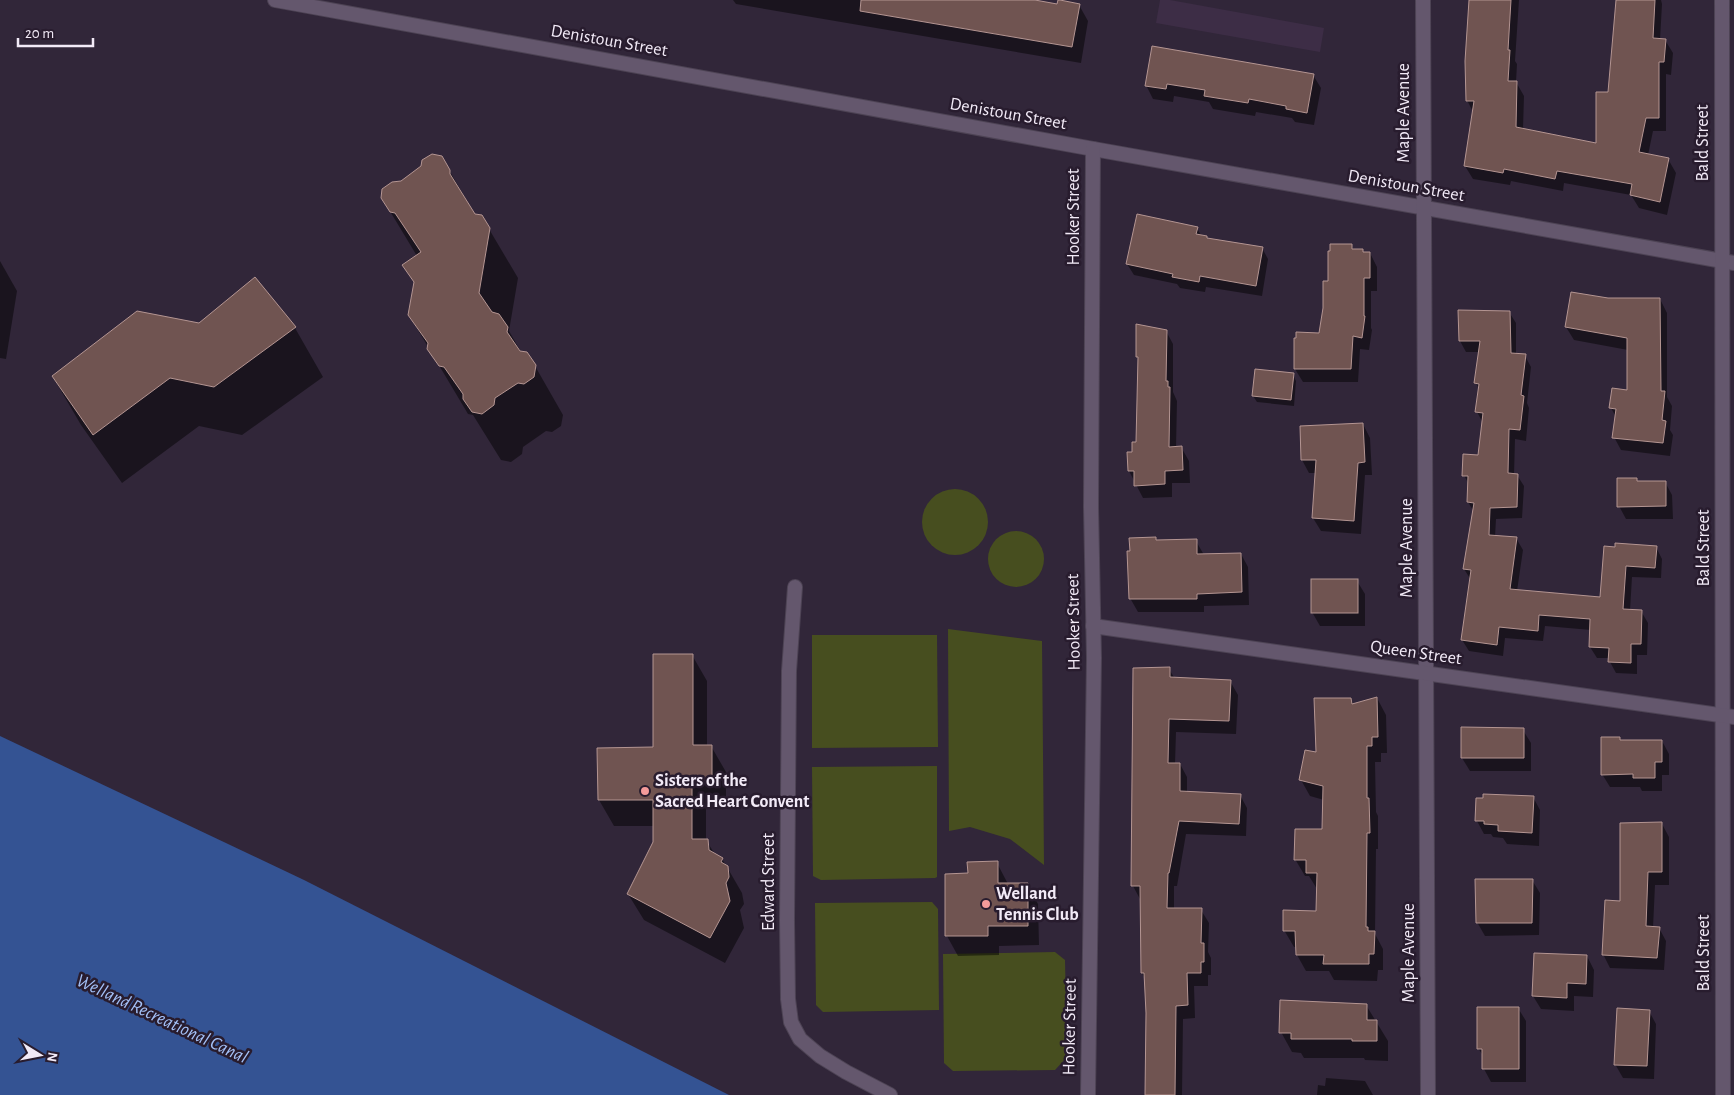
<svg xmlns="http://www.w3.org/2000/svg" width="1734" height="1095" viewBox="0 0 1734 1095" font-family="'Alegreya Sans',sans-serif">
	<rect width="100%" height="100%" fill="#312639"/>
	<!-- built -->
	<polygon fill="#3d2d46" points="1160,0 1170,0 1324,28 1320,52 1156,23"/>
	<!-- green -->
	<g fill="#474e1f">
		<circle cx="955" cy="522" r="33"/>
		<circle cx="1016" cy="559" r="28"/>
		<polygon points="948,629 1042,641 1044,865 1010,839 970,827 949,831"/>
		<polygon points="812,635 937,635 938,747 812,748"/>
		<polygon points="937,766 937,877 935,878 821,880 813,876 812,767"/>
		<polygon points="932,902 938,909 939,1010 823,1012 816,1005 815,903"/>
		<polygon points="1055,952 1065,960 1067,1057 1055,1070 953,1071 944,1063 943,954"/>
	</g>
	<!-- water -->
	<polygon fill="#345393" points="0,736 304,880 729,1095 0,1095"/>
	<!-- shadow -->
	<g fill="#0007">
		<polygon points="733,0 1029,0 1058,6 1079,5 1088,21 1081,63 736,4"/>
		<polygon points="1474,0 1519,0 1515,61 1517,64 1516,82 1524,96 1523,129 1597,145 1609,93 1616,0 1661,0 1662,4 1660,40 1665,40 1673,53 1671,75 1666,74 1666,131 1653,131 1648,155 1668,159 1676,173 1667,215 1639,208 1631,195 1564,183 1563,191 1511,181 1510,185 1473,179 1465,166 1473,112 1467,100"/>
		<polygon points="1153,47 1313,75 1321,88 1314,125 1295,122 1292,118 1256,112 1255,116 1213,109 1209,102 1174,96 1173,102 1153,99 1146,85"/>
		<polygon points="449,170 475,215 489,229 518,278 509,331 521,352 535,366 563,415 561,426 552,432 546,431 523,447 522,454 511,462 501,460 473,415 468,414 409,315 415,284 404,266 417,256 382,198"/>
		<polygon points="1197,228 1202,237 1207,237 1208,239 1262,248 1268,259 1262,296 1206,287 1205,292 1180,288 1177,284 1134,275 1127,264"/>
		<polygon points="1351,245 1354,250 1364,254 1370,253 1377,267 1377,291 1371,291 1371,328 1372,330 1369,350 1360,349 1358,382 1303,382 1295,369 1295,339 1320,334 1329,283"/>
		<polygon points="0,261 17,291 6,359 0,358"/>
		<polygon points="255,279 295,328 323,377 242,435 199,426 122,483 81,425 53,377 199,325"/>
		<polygon points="1660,299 1667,313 1667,397 1672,406 1670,430 1673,435 1670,456 1621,450 1614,437 1616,417 1611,408 1628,391 1628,350 1574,340 1566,327 1608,300"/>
		<polygon points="1460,312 1509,312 1516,323 1516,355 1525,356 1531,367 1527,403 1529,408 1526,441 1515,439 1514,475 1517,475 1524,486 1522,518 1496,519 1495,537 1516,538 1523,550 1517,591 1602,599 1605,548 1656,547 1662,559 1661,578 1632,577 1630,611 1641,611 1648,623 1647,655 1637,655 1637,674 1616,673 1610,662 1610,658 1597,658 1590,647 1591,630 1545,626 1543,641 1505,638 1503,656 1469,651 1462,640 1471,580 1464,569 1474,512 1468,502 1469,485 1464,475 1479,456 1483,423 1477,412 1479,389 1476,383 1480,352 1466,352 1460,341"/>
		<polygon points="1166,331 1173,344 1173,392 1177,401 1176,448 1181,447 1189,461 1190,483 1172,483 1172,497 1143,498 1129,471 1137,443 1139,361 1137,357"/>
		<polygon points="1293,375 1296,381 1294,406 1257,402 1253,396"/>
		<polygon points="1363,424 1370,438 1372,475 1365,475 1361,534 1321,531 1313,518 1316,473 1309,473 1302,460"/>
		<polygon points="1636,479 1638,482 1665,482 1672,495 1673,519 1626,519 1619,506"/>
		<polygon points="1155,538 1157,541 1196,541 1204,555 1241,554 1248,567 1249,605 1204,606 1204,612 1138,612 1130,598"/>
		<polygon points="1357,581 1365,594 1365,626 1320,626 1312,612"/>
		<polygon points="692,655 707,681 707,746 711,746 726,772 726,807 706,807 706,840 716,856 722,859 727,867 742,893 744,904 740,910 744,928 725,963 644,920 628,894 655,843 655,826 614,826 599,800 599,749 655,749"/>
		<polygon points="1169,669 1175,679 1230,681 1238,695 1236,734 1176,732 1175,764 1180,764 1187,777 1187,792 1240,795 1247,808 1246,836 1186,834 1177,886 1174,886 1174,909 1201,910 1209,923 1208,952 1211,958 1211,975 1208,975 1208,986 1194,986 1195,1018 1183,1019 1182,1095 1147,1095 1147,1013 1145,979 1142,973 1140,899 1133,886"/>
		<polygon points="1377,698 1386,715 1387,753 1381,753 1381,762 1375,762 1376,812 1378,816 1378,849 1376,849 1375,934 1383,949 1383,970 1378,970 1377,981 1334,980 1329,971 1306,971 1297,955 1297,947 1294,947 1284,930 1317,912 1317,889 1309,876 1305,876 1295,859 1324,830 1324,800 1310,796 1301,780 1351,699 1354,705"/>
		<polygon points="1523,730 1531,743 1531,771 1470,771 1462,758"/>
		<polygon points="1619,738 1621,741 1662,741 1669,754 1669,775 1662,775 1662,791 1642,791 1640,787 1610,787 1602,774"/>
		<polygon points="1533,797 1540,810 1539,846 1507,844 1503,838 1493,837 1491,834 1484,834 1477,821"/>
		<polygon points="1662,824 1669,837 1669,885 1655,885 1653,928 1659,928 1666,941 1664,970 1610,968 1603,954 1621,902"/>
		<polygon points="997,863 1008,884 1027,884 1038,904 1039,945 999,946 999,955 958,956 947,936 969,875"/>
		<polygon points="1532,880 1540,893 1539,935 1485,936 1477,922"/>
		<polygon points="1587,956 1594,970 1593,997 1574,996 1574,1011 1541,1009 1533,996"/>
		<polygon points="1366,1005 1388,1041 1388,1061 1365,1060 1364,1058 1304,1058 1301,1053 1292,1052 1281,1032"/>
		<polygon points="1518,1008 1526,1021 1526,1082 1491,1082 1484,1069 1484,1057 1478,1048"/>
		<polygon points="1649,1011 1656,1024 1654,1079 1623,1078 1615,1064"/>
		<polygon points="1326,1078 1365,1081 1373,1095 1317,1095 1318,1085 1325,1086"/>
	</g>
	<!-- building -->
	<g fill="#705451" stroke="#b49592">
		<polygon points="861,0 1035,0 1057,4 1058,0 1060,0 1080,4 1072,47 860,11"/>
		<polygon points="1469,0 1511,0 1508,50 1510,50 1508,81 1517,81 1516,127 1596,143 1596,92 1608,92 1616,0 1655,0 1653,38 1666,39 1664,62 1659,62 1659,118 1646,118 1639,152 1669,158 1660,202 1630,195 1632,184 1557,171 1555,179 1504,169 1503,173 1464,166 1474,101 1466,101 1465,61"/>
		<polygon points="1152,46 1314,74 1307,113 1286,109 1286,106 1249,99 1248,103 1204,96 1205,90 1167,84 1166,89 1145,86"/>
		<polygon points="432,154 442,156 450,170 450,174 475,214 482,215 490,228 479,293 492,312 499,314 508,327 507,332 520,351 527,352 536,365 534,377 524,384 518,383 495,398 494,405 482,414 472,412 463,399 463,394 444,367 439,366 427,349 428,343 408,315 414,282 402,265 421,252 395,213 390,212 381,198 382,189 392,182 401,181 421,166 422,160"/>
		<polygon points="1137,214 1198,227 1196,234 1207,236 1207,238 1263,247 1256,286 1200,276 1199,282 1172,277 1173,274 1126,264"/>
		<polygon points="1330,244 1352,244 1352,249 1363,249 1363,252 1370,252 1370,278 1364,278 1364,316 1365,316 1362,338 1353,336 1351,369 1294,369 1294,338 1296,338 1296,332 1319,333 1323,308 1323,281 1328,281 1328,251 1330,251"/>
		<polygon points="255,277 296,327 214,387 170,378 93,435 52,376 137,311 199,323"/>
		<polygon points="1571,292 1608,298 1660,298 1661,391 1665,391 1662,420 1666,421 1663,443 1612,438 1616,409 1609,408 1612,388 1627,390 1627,338 1565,327"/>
		<polygon points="1458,310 1510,311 1511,353 1526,354 1521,395 1524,396 1520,430 1509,429 1508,473 1518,474 1517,507 1490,508 1489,535 1517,537 1510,589 1600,597 1604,546 1615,547 1615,543 1657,546 1655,568 1626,566 1623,609 1642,610 1641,644 1631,644 1631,663 1608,662 1609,648 1589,647 1590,619 1539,615 1538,631 1499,627 1497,645 1461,640 1471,570 1463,569 1474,503 1467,502 1468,476 1462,476 1463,454 1478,455 1483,413 1475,412 1479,384 1474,383 1480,341 1459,341"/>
		<polygon points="1136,324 1167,330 1166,381 1168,381 1168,387 1170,387 1169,447 1182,446 1183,470 1165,471 1165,484 1134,486 1134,471 1128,471 1127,452 1132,452 1132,442 1136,442 1138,357 1136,357"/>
		<polygon points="1255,369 1294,373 1291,400 1252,396"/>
		<polygon points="1363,423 1365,462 1358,463 1354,521 1312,518 1316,460 1301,460 1300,426"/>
		<polygon points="1617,478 1637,478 1637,481 1666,481 1666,506 1617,507"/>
		<polygon points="1156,537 1156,540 1197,539 1197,554 1241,553 1242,592 1197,594 1197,599 1129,599 1127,551 1130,551 1129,538"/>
		<rect x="1311" y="579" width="47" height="34"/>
		<polygon points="653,654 693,654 693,745 712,745 712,781 692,781 692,839 708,839 709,850 723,858 721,862 728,866 729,877 726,883 730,901 710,938 627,894 653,842 653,800 598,800 597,748 653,747"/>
		<polygon points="1170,667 1170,677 1231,680 1229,721 1169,719 1168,763 1180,763 1180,791 1241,794 1239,824 1179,821 1169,873 1168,873 1167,908 1202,908 1201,943 1204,943 1204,962 1201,962 1201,973 1187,973 1188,1005 1176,1006 1175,1095 1145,1095 1146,1013 1144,973 1141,973 1140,886 1131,886 1133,668"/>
		<polygon points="1377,697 1378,737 1372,737 1372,746 1367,746 1367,798 1369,798 1370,833 1367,833 1366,927 1368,927 1368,931 1375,931 1374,954 1369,954 1369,964 1323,964 1324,955 1296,955 1295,931 1283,931 1283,910 1316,911 1317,873 1306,873 1306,860 1294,860 1295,829 1322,829 1323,786 1299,780 1305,750 1316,752 1314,698 1351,698 1352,704"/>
		<polygon points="1461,727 1524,728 1524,758 1461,758"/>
		<polygon points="1601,737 1620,737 1620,740 1662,740 1662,762 1655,762 1655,778 1633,778 1633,774 1601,775"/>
		<polygon points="1483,794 1534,796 1532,833 1498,831 1498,825 1484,824 1484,821 1475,821 1476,798 1483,798"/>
		<polygon points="1662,822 1662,872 1648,872 1646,926 1660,927 1657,958 1602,955 1605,900 1620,901 1620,823"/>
		<polygon points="998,861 998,883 1028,883 1028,926 988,926 988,936 945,936 945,874 968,873 967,862"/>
		<polygon points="1475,879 1533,879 1532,923 1476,923"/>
		<polygon points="1534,953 1587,955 1586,984 1567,983 1567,998 1532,996"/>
		<polygon points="1280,1000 1367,1004 1367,1020 1377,1020 1377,1041 1352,1041 1352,1039 1291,1039 1291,1033 1279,1033"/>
		<polygon points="1477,1007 1519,1007 1519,1069 1482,1069 1482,1049 1477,1049"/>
		<polygon points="1617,1008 1650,1010 1647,1066 1614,1065"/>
	</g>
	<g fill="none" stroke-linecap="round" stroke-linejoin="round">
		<!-- minor casing -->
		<g stroke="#4d4354" stroke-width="16">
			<g id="minor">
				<polyline points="275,0 1088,148 1734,263"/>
				<polyline points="1423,0 1428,1095"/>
				<polyline points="1722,0 1723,1095"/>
				<polyline points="795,587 789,671 787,921 788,999 791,1022 800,1039 820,1056 846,1072 890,1095"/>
				<polyline points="1093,626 1734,717"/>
				<polyline points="1088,1095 1094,658 1091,507 1093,149"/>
			</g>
		</g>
		<!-- minor -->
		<use href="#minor" stroke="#64576d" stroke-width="14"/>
	</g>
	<!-- markers -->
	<g fill="#f59b9a" stroke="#281c2e" stroke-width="2">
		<circle cx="645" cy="791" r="5"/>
		<circle cx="986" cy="904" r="5"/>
	</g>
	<g text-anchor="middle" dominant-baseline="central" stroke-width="5" stroke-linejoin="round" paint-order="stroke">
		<!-- street labels -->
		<g font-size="18" fill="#f2eaf7" stroke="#281c2e">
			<text transform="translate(609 41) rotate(10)">Denistoun Street</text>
			<text transform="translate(1404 113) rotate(-90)">Maple Avenue</text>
			<text transform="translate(1008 114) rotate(10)">Denistoun Street</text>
			<text transform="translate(1703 143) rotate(-90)">Bald Street</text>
			<text transform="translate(1406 186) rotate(10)">Denistoun Street</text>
			<text transform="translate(1074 217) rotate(-90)">Hooker Street</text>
			<text transform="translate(1407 548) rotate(-90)">Maple Avenue</text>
			<text transform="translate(1704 548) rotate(-90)">Bald Street</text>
			<text transform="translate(1074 622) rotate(-91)">Hooker Street</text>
			<text transform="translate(1416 653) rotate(8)">Queen Street</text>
			<text transform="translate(769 882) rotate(-90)">Edward Street</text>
			<text transform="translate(1409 953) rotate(-90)">Maple Avenue</text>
			<text transform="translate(1704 953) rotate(-90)">Bald Street</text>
			<text transform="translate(1070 1027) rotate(-89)">Hooker Street</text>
		</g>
		<!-- poi labels -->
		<g font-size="18" font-weight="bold" fill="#f2eaf7" stroke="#281c2e" text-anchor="start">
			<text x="655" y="781">Sisters of the<tspan x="655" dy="21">Sacred Heart Convent</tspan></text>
			<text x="996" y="894">Welland<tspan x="996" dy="21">Tennis Club</tspan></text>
		</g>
		<!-- water labels -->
		<g font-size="19" font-style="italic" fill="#a4c1f8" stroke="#281c2e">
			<text transform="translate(162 1019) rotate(25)">Welland Recreational Canal</text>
		</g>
	</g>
	<!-- north arrow -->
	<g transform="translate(40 1055) rotate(100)" stroke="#281c2e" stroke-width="4" paint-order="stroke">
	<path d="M0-4L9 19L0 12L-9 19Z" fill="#f2eaf7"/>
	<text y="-8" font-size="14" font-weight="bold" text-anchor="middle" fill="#f2eaf7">N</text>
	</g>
	<!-- scale -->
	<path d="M18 38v8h75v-8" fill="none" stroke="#f2eaf7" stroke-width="2.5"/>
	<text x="25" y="38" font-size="15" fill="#f2eaf7" stroke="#281c2e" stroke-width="4" paint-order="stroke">20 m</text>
</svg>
